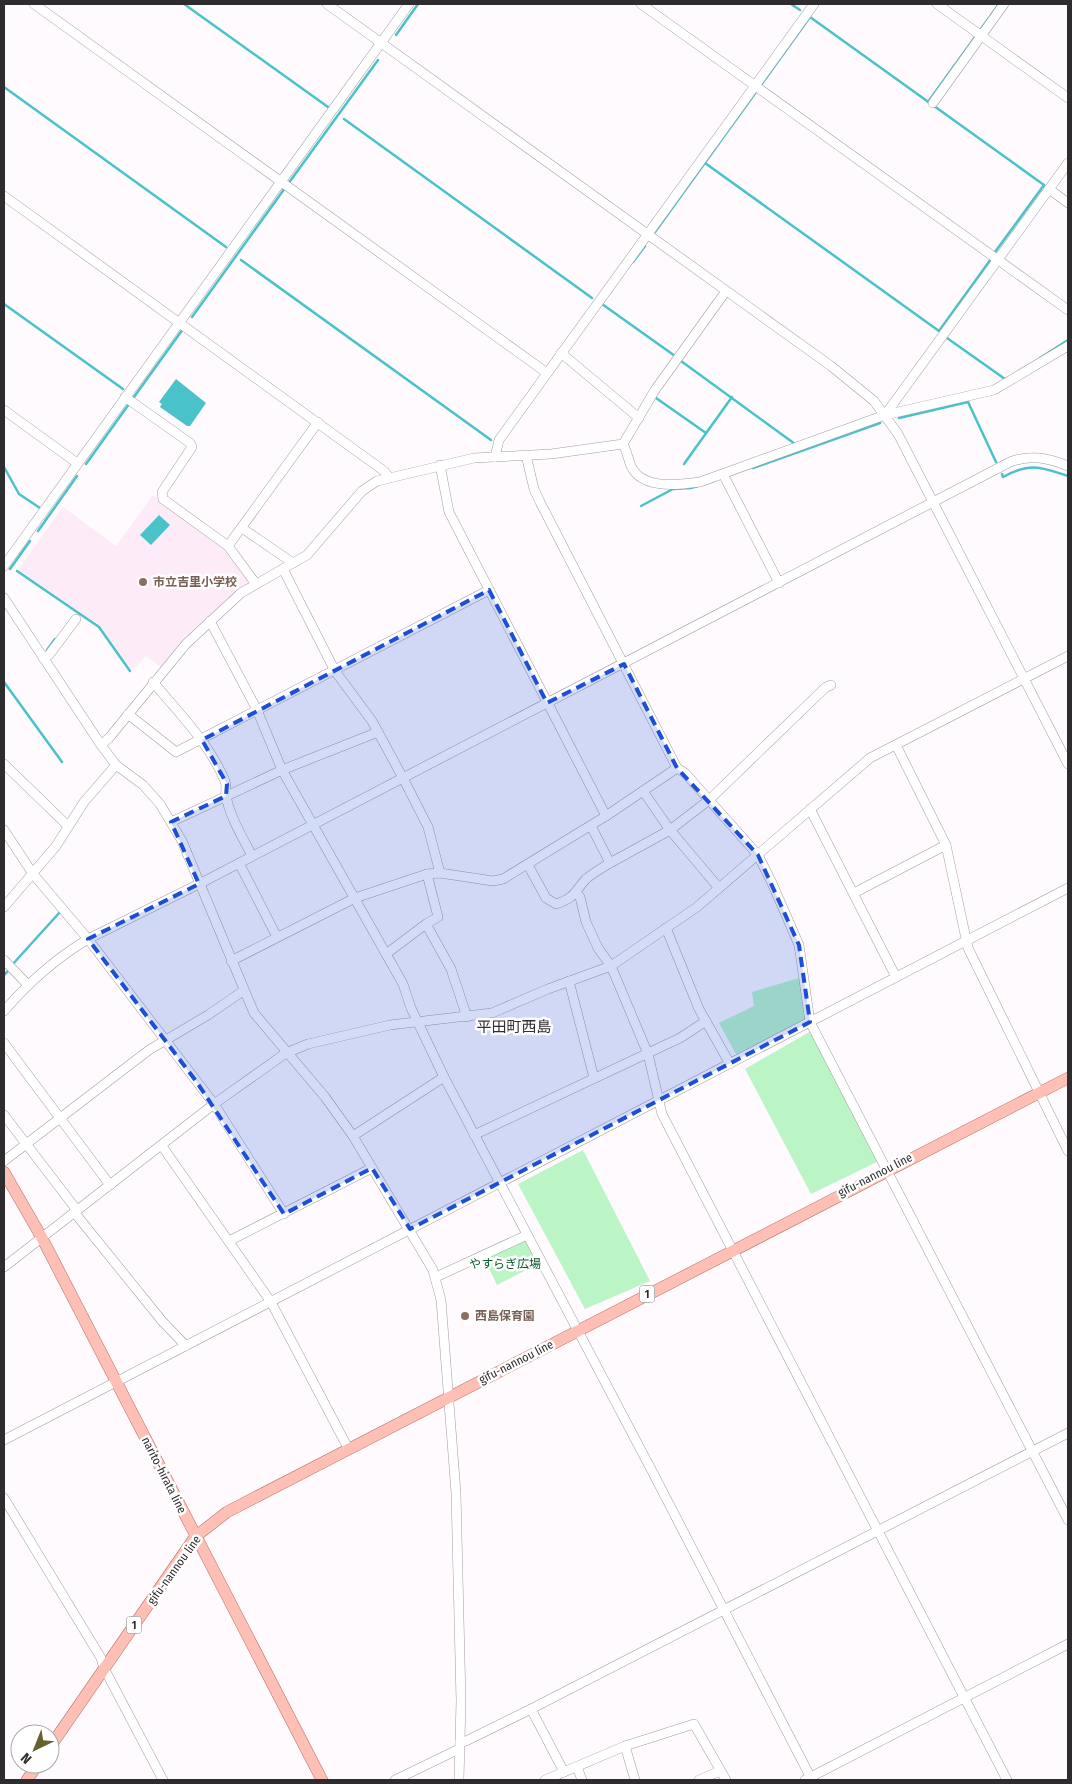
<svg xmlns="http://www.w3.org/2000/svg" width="1072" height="1784" viewBox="0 0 1072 1784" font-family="'Fira Sans Condensed','Noto Sans JP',sans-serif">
	<rect width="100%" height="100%" fill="#fefafe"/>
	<!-- education -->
	<polygon fill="#fdecf8" points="153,495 230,552 250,581 162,668 146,656 132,670 100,626 18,570 63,507 116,546"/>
	<!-- green -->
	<g fill="#bbf5c5">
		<polygon points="799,978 808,1019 736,1054 719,1023 754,1006 752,992"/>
		<polygon points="811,1031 877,1162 811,1194 745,1069"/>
		<polygon points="583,1150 650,1281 585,1309 518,1184"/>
		<polygon points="525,1239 538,1264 497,1285 484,1258"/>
	</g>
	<!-- water -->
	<g fill="#49c2ca">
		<polygon points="176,379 206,403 190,426 187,426 160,407 162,404 159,402"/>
		<polygon points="159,515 170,525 151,545 140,535"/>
	</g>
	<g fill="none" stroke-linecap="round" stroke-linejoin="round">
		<!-- stream -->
		<g stroke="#49c2ca" stroke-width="2.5">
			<polyline points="184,4 328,107"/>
			<polyline points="791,4 800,10"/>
			<polyline points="810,17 1044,185 995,252"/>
			<polyline points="396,35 418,4"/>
			<polyline points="761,85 810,17"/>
			<polyline points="4,87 226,247"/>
			<polyline points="928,102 999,4"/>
			<polyline points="344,119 592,298"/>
			<polyline points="705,163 939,331 991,259"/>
			<polyline points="288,184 378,60"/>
			<polyline points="655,232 756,92"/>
			<polyline points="241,260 491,440"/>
			<polyline points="633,262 645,246"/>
			<polyline points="4,304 123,389"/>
			<polyline points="602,304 675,356"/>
			<polyline points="192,317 285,188"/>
			<polyline points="947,338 1005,379 1007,378"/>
			<polyline points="1040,358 1068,340"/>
			<polyline points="681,361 795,444"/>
			<polyline points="134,397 183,329"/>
			<polyline points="656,398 706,433"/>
			<polyline points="899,418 968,402 996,462"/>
			<polyline points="86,464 129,404"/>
			<polyline points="684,464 732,397"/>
			<polyline points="4,467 19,494 40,508"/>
			<polyline points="753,468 880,423"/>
			<path d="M1002,474L1003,477C1030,462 1041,467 1068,476"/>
			<polyline points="641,506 673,489 691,488 714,481"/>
			<polyline points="38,531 77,476"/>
			<polyline points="10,569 30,541"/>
			<polyline points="17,571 99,627 130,671"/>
			<polyline points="47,650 55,639"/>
			<polyline points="4,682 62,762"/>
			<polyline points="12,965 60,912"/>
			<polyline points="4,975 9,970"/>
		</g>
		<!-- minor casing -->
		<g stroke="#a39ea4" stroke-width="10">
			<g id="minor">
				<polyline points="34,4 547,373"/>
				<polyline points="327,4 831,366 874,401 898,434 1068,764"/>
				<polyline points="641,4 1068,310"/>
				<polyline points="937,4 1068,98"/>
				<polyline points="933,103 1004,4"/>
				<polyline points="1049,189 1068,203"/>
				<polyline points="4,196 384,471 389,477"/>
				<polyline points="561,353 639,418"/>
				<polyline points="125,397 190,443 192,447 162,492 163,499 228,546 256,584"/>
				<polyline points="4,410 77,463"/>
				<polyline points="885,415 1068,163"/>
				<path d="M623,444C627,451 628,459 631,466C642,490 679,485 700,482L885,415L994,390L1068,346"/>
				<polyline points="526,455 534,489 540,502 677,768 685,773 758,855 772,883 799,945 810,1022 1068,1520"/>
				<polyline points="495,457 499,440 814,4"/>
				<polyline points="440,465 449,512 606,816"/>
				<polyline points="723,474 779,583"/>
				<polyline points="242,528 293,563"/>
				<polyline points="228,546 318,422"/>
				<polyline points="4,566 409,4"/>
				<polyline points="283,569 335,671 372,721 403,778 428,827 440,873"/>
				<polyline points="4,598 101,745 116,765 143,785 160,804 182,841 254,1013 325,1097 353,1136 433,1270 441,1300 456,1493 461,1701 459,1780"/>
				<polyline points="210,621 257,710 282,770 403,984 411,1008 444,1077 652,1471 812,1780"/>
				<polyline points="43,658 49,655 76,619"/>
				<path d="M153,682C180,714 209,743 225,781C227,786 225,791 226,796C230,817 243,838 252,856"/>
				<polyline points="128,714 176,752 489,590"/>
				<polyline points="101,745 109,738 186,644 241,593 307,555 362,491 377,481 474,458 551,454 623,444 655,390 726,291"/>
				<polyline points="896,745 946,845 968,948 1068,1151"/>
				<polyline points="4,764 68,826"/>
				<polyline points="810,809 896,977"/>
				<polyline points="171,822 282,770 378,732"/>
				<path d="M4,830L33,874L88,939L199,884L1010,462C1031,454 1048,458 1068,466"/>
				<polyline points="239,863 277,937"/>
				<polyline points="610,863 670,830 643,791"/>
				<path d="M528,865L546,898L556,904C575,898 574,892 586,879C593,873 602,868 610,863L591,826"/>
				<polyline points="427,874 438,917 426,924 451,969 467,1017"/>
				<polyline points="719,888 670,830 709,800 826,687 831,685"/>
				<polyline points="576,893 580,897 586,922 598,948 611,966 648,1054 662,1114 1007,1780"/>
				<polyline points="854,893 946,845"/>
				<polyline points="4,907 56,846 84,802 116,765"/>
				<polyline points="666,928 699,1009 730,1064"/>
				<polyline points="386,954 426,924"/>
				<polyline points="4,960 27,984"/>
				<polyline points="231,961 355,898 427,874 440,873 493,881 503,879 606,816 677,768"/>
				<polyline points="569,981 594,1078"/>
				<path d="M4,1011C29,982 55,959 88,939L214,1104L284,1214"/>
				<polyline points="4,1043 110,1185"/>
				<polyline points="4,1115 76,1209"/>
				<polyline points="474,1135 680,1038 706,1021"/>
				<polyline points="353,1136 444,1077"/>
				<polyline points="162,1146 271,1302 348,1448"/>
				<polyline points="4,1161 149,1050 208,1015 243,991"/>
				<polyline points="74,1212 162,1321 186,1346"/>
				<polyline points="229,1241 372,1168"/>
				<polyline points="4,1267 214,1104 286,1053 308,1044 390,1025 492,1013 548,989 611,966 697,907 870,758 1068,656"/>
				<polyline points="436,1277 527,1235"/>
				<polyline points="4,1440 1068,888"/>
				<polyline points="4,1498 101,1658 104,1668 163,1780"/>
				<polyline points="531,1709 564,1772"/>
				<polyline points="460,1742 466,1741 531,1709 1068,1433"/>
				<polyline points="625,1746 635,1780"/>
				<polyline points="577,1767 582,1780"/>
				<polyline points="395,1780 459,1749"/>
				<polyline points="545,1780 625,1746 694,1724 726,1780"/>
				<polyline points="699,1780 720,1771"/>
				<polyline points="805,1780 1068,1644"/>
			</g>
		</g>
		<!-- major casing -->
		<g stroke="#b57166" stroke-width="12">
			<g id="major">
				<polyline points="4,1172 42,1238 322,1780"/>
				<polyline points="50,1747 195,1537 227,1512 1068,1078"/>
				<polyline points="27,1780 38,1764"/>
			</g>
		</g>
		<!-- minor -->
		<use href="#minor" stroke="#fff" stroke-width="9"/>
		<!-- major -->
		<use href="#major" stroke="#fec0b5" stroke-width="11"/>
	</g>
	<!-- marked area -->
	<path fill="#1d4ed8" fill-opacity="0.2" stroke="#1d4ed8" stroke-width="4" stroke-dasharray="10 6" stroke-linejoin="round" d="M489,590L547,703L624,664L677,768L758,855L799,945L810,1022L410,1229L372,1168L284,1214L196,1081L88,939L199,884L171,822L226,796L227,784L202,740Z"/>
	<!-- markers -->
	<g fill="#8d6e63" stroke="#fff" stroke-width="2">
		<circle cx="143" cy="582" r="5"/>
		<circle cx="465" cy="1316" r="5"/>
	</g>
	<g text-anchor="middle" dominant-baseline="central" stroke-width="5" stroke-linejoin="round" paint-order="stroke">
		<!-- shield labels -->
		<g fill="#fff" stroke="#6d6b6d" stroke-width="1">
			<rect x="639.5" y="1285.5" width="15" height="17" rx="4"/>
			<rect x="126.5" y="1616.5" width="15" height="17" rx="4"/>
		</g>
		<g font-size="11" font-weight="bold" fill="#2e2c2f">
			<text x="647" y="1294">1</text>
			<text x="134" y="1625">1</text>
		</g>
		<!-- education labels -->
		<g font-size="12" font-weight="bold" fill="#785e54" stroke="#fff" text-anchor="start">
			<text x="153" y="582">市立吉里小学校</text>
			<text x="475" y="1316">西島保育園</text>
		</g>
		<!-- street labels -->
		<g font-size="12" fill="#2e2c2f" stroke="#fff">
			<text transform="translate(875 1175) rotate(-27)">gifu-nannou line</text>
			<text transform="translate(516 1362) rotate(-27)">gifu-nannou line</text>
			<text transform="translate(164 1475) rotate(63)">narito-hirata line</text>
			<text transform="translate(174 1570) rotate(-54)">gifu-nannou line</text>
		</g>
		<!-- park labels -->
		<g font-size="12" fill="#055826" stroke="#fff">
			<text x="505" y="1264">やすらぎ広場</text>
		</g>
		<!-- quarter labels -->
		<g font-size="15" fill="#322e33" stroke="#fff">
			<text x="514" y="1027">平田町西島</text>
		</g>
	</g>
	<!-- border -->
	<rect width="1072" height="1784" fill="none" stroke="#2e2c2f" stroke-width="10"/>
	<!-- north arrow -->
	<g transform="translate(35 1749) rotate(223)"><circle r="24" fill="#ffffff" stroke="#ababac"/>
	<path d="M0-4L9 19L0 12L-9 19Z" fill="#66612e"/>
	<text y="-8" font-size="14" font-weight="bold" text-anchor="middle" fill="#2e2c2f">N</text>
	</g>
</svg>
